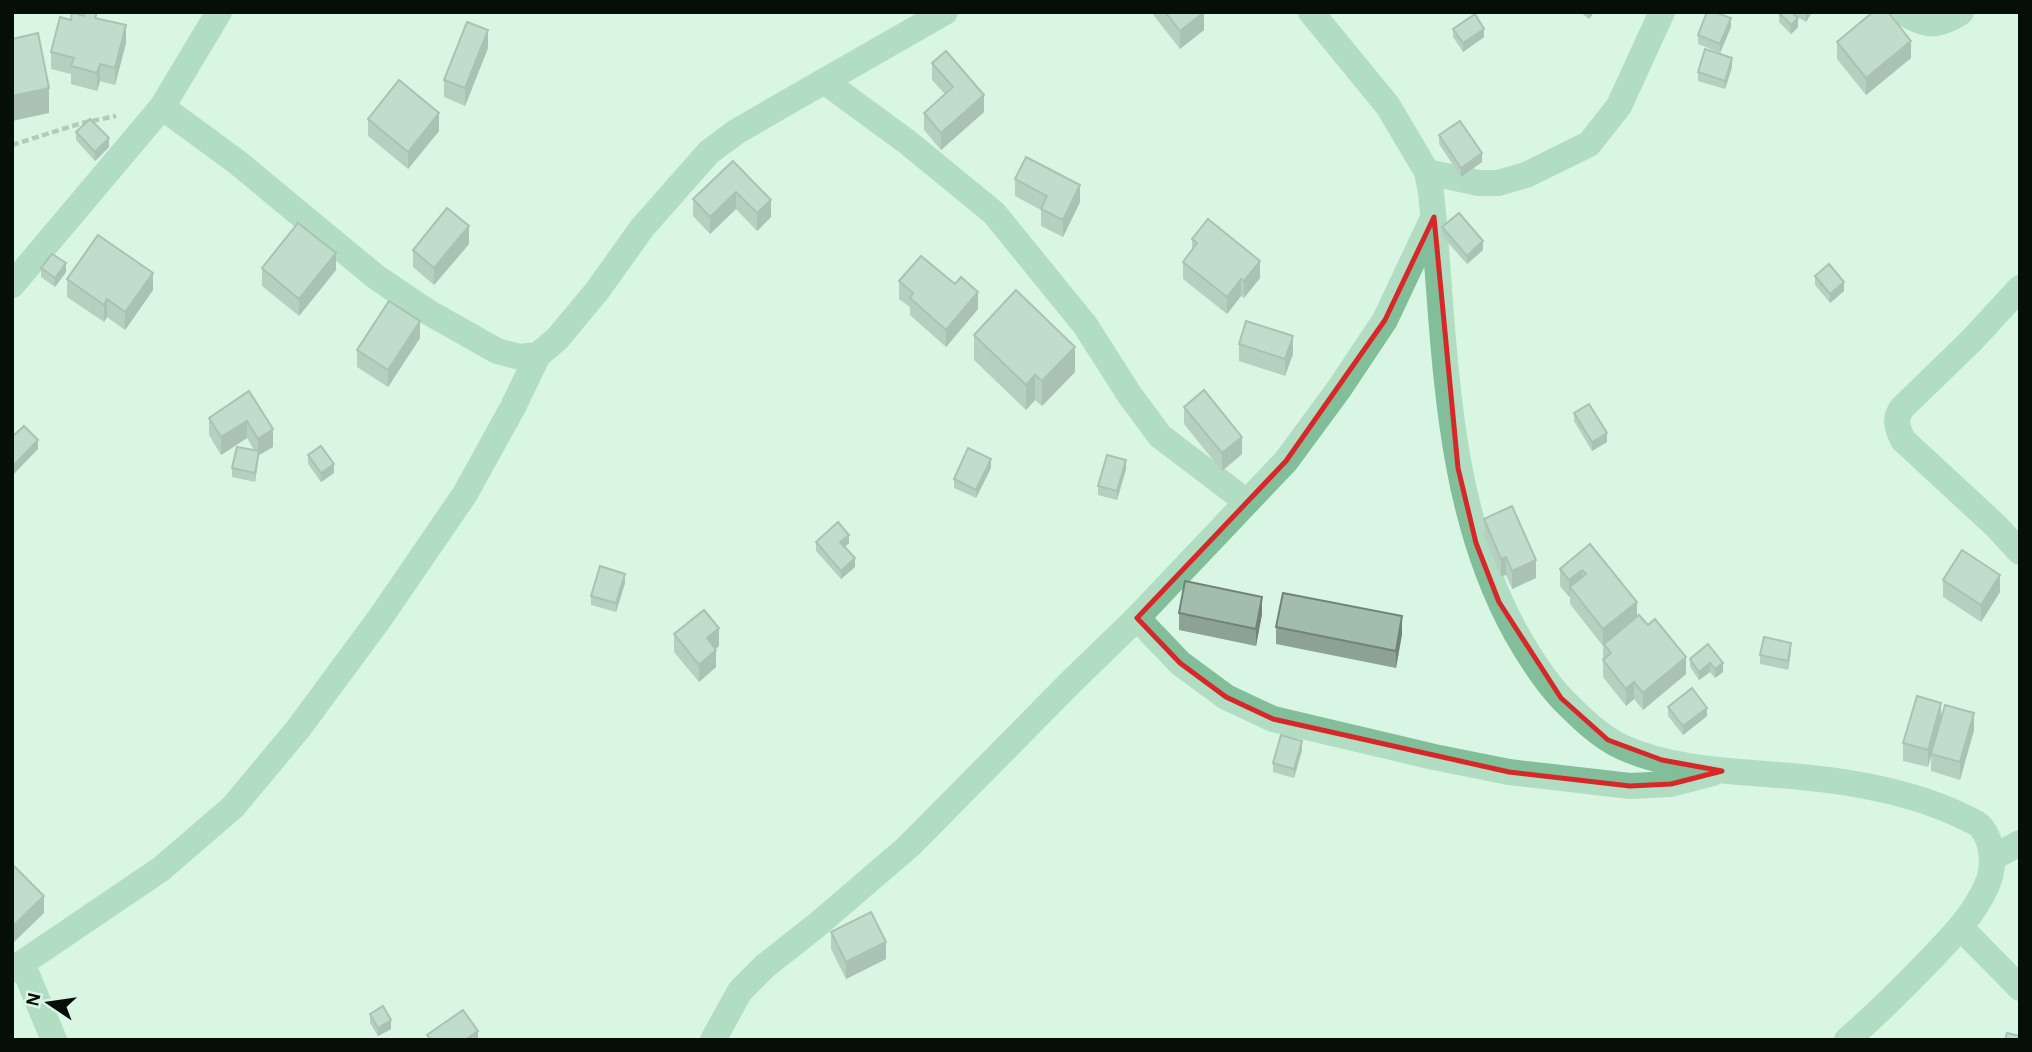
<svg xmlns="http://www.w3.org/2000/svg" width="2032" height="1052" viewBox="0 0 2032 1052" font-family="'Alegreya Sans',sans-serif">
	<rect width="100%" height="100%" fill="#d9f5e3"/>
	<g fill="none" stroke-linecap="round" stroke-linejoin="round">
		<!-- path -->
		<polyline stroke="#83988b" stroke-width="4.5" stroke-dasharray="7 3.5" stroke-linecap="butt" points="12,145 82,123 116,116"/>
		<!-- minor -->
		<g stroke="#81be99" stroke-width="26">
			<path d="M1311,12L1388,106L1427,172L1431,192C1446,341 1442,499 1516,633C1529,656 1545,681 1563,700C1580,717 1600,737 1622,747C1677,772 1742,771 1801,777C1855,782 1911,792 1960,815C1967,819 1976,821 1981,827C1994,843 1995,869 1986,887C1973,916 1950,939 1929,961C1902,989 1876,1015 1847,1040"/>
			<path d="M1903,12C1926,27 1938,27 1961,12"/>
			<polyline points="824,81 906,141 994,213 1085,325 1129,394 1160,436 1247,502"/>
			<polyline points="162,107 237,162 376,277 428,312 497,351 520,357 538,355 557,339 597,291 642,228 709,152 736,132 779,107 945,12"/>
			<polyline points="1427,172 1479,183 1498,183 1526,175 1589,144 1619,106 1662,12"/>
			<polyline points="12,285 162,107 219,12"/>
			<path d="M2020,288L1972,340L1902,408C1894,419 1897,428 1903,440L1996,526L2020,552"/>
			<polyline points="1137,618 1180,663 1226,697 1273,719 1434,757 1509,772 1630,786 1671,784 1713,773"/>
			<polyline points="1992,858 2020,843"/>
			<polyline points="1961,928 2020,988"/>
			<polyline points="22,963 54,1040"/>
			<polyline points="12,970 161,869 233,807 298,729 380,618 465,494 513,407 538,355"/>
			<polyline points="713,1040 740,991 765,966 817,925 909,846 1070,683 1137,618 1286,461 1339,389 1385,320 1433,218"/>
		</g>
	</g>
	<!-- wall -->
	<g fill="#8ca394">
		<polygon points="1151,12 1204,12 1204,30 1180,49"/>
		<polygon points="1580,12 1594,12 1589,19"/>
		<polygon points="1780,12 1812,12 1806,22 1797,17 1798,27 1791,34 1779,22 1779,13"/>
		<polygon points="97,18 126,43 115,85 100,81 97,91 71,84 71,74 51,69 51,52 71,20"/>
		<polygon points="1731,27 1720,53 1698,44 1698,35"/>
		<polygon points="1453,29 1484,37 1463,52 1453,37"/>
		<polygon points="1837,42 1911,58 1866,95 1837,59"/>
		<polygon points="488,48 465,106 444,97 444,80"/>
		<polygon points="932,63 984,112 941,150 924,130 924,113 945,94 932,80"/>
		<polygon points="1732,67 1725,89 1698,81 1698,72"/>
		<polygon points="368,119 439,131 408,169 368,136"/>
		<polygon points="76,132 109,147 95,161 76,140"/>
		<polygon points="1439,135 1482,162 1461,177 1439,144"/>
		<polygon points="733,161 771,217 757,231 736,209 710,234 693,216 693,199"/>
		<polygon points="1015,179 1080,202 1063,237 1041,226 1041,210 1015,196"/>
		<polygon points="1442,227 1483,250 1467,264 1442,236"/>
		<polygon points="1192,239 1260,278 1244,298 1241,296 1227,314 1183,279 1183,262 1192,251"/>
		<polygon points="469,244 434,285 413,267 413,250"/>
		<polygon points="41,268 66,272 55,287 41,277"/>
		<polygon points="262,268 336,270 299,316 262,286"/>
		<polygon points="1815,276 1844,291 1830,303 1815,285"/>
		<polygon points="67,279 153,290 125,330 107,317 104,322 67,297"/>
		<polygon points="899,281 955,284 978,309 946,347 910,315 910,307 899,299"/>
		<polygon points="974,335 1075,372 1042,406 1035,400 1026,410 974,360"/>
		<polygon points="420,338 388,387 357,367 357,350"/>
		<polygon points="1239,344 1293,354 1285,376 1239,361"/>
		<polygon points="249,391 273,447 259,455 255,482 232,477 232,468 254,450 247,438 221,455 209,435 209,418"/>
		<polygon points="1184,407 1242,454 1222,471 1184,424"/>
		<polygon points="1574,413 1607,442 1592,451 1574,421"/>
		<polygon points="308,455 334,473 321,482 308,464"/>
		<polygon points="991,468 976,498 954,488 954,479"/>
		<polygon points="1126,469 1117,500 1098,495 1098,486"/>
		<polygon points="1484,519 1536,578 1512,589 1506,575 1501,576 1484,536"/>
		<polygon points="816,542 849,543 845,547 855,567 841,579 816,551"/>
		<polygon points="1590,544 1637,617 1686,674 1643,710 1634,699 1626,706 1603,677 1603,646 1570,604 1570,596 1569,597 1560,586 1560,569"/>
		<polygon points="1943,580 2000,592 1981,622 1943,597"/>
		<polygon points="625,583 616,612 591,605 591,596"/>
		<polygon points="1179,613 1262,614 1256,646 1179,630"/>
		<polygon points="1276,627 1402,634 1396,668 1276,644"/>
		<polygon points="674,634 719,646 715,649 716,667 699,682 674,652"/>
		<polygon points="1708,644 1723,672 1715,678 1710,672 1699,680 1690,667 1690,659"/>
		<polygon points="1791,651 1788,670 1760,664 1760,655"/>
		<polygon points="1668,707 1707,716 1683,735 1668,716"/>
		<polygon points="1941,718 1974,730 1960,780 1931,771 1931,756 1928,767 1903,761 1903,743"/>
		<polygon points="1302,750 1294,778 1273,772 1273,763"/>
		<polygon points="831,932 886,959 846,979 831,949"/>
		<polygon points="370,1014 391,1029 378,1036 370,1023"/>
	</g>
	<!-- shaded-wall -->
	<g fill="#728478">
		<polygon points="1204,12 1204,30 1180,49 1180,31"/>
		<polygon points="1589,12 1594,12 1589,19"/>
		<polygon points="1806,12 1812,12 1806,22"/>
		<polygon points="1731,18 1731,27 1720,53 1720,44"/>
		<polygon points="1798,18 1798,27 1791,34 1791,25"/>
		<polygon points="126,25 126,43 115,85 115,68"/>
		<polygon points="1484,29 1484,37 1463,52 1463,43"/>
		<polygon points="488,30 488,48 465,106 465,88"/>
		<polygon points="1911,41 1911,58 1866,95 1866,78"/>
		<polygon points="1732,58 1732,67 1725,89 1725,81"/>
		<polygon points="100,64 100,81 97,91 97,73"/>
		<polygon points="49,88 49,113 12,121 12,96"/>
		<polygon points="984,95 984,112 941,150 941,133"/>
		<polygon points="439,113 439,131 408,169 408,152"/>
		<polygon points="109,138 109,147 95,161 95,152"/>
		<polygon points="1482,153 1482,162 1461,177 1461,168"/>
		<polygon points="1080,185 1080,202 1063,237 1063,220"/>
		<polygon points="736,192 736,209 710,234 710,217"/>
		<polygon points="771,200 771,217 757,231 757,213"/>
		<polygon points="469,226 469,244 434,285 434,268"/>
		<polygon points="1483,241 1483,250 1467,264 1467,256"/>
		<polygon points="336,253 336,270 299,316 299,299"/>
		<polygon points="1260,261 1260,278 1244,298 1244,281"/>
		<polygon points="66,263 66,272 55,287 55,278"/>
		<polygon points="153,273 153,290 125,330 125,312"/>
		<polygon points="1241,279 1241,296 1227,314 1227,297"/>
		<polygon points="1844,282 1844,291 1830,303 1830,294"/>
		<polygon points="978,292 978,309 946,347 946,330"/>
		<polygon points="107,299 107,317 104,322 104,305"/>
		<polygon points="420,321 420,338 388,387 388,370"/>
		<polygon points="1293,336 1293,354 1285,376 1285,359"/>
		<polygon points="1075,347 1075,372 1042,406 1042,381"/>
		<polygon points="1035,375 1035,400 1026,410 1026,385"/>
		<polygon points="247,421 247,438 221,455 221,437"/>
		<polygon points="273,429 273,447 259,455 255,482 255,473 258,456 258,439"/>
		<polygon points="1607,433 1607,442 1592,451 1592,442"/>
		<polygon points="1242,437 1242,454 1222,471 1222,453"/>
		<polygon points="38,440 38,449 12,476 12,467"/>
		<polygon points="991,459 991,468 976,498 976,490"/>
		<polygon points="1126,460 1126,469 1117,500 1117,491"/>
		<polygon points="334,464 334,473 321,482 321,473"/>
		<polygon points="849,535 849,543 840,551 840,542"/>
		<polygon points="1506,557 1506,575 1501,576 1501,559"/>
		<polygon points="855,558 855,567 841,579 841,571"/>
		<polygon points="1536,560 1536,578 1512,589 1512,571"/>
		<polygon points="1582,570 1582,587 1570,587 1570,596 1569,597 1569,580"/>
		<polygon points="625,574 625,583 616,612 616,603"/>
		<polygon points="2000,575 2000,592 1981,622 1981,605"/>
		<polygon points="1262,597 1262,614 1256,646 1256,629"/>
		<polygon points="1637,602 1637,619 1603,646 1603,629"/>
		<polygon points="1402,616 1402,634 1396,668 1396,651"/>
		<polygon points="719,628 719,646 707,656 707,638"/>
		<polygon points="1791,643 1791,651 1788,670 1788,661"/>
		<polygon points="716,650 716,667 699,682 699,665"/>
		<polygon points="1686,657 1686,674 1643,710 1643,693"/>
		<polygon points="1710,663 1710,672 1699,680 1699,672"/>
		<polygon points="1723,663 1723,672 1715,678 1715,669"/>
		<polygon points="1634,682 1634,699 1626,706 1626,689"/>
		<polygon points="1941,703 1941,720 1928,767 1928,750"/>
		<polygon points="1707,708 1707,716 1683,735 1683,726"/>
		<polygon points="1974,713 1974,730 1960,780 1960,762"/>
		<polygon points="1302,741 1302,750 1294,778 1294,769"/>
		<polygon points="44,896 44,913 12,944 12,927"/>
		<polygon points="886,942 886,959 846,979 846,962"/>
		<polygon points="391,1020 391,1029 378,1036 378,1028"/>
		<polygon points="478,1031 478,1039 465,1040"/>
	</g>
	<!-- building -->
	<g fill="#a3bdac" stroke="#728478" stroke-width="2">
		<polygon points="72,12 84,16 85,12 97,12 95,18 126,25 115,68 100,64 97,73 71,66 74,58 51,52 60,17 71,20"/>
		<polygon points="1165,12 1204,12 1180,31"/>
		<polygon points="1707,12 1714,12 1731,18 1720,44 1698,35"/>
		<polygon points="1780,12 1792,12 1798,18 1791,25 1779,13"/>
		<polygon points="1873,12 1888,12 1911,41 1866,78 1837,42"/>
		<polygon points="1475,14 1484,29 1463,43 1453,29"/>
		<polygon points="467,22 488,30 465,88 444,80"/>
		<polygon points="38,33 49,88 12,96 12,39"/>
		<polygon points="1705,49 1732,58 1725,81 1698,72"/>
		<polygon points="946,51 984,95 941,133 924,113 953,87 932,63"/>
		<polygon points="399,80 439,113 408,152 368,119"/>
		<polygon points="90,119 109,138 95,152 76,132"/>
		<polygon points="1460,121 1482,153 1461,168 1439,135"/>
		<polygon points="1026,157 1080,185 1063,220 1041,209 1047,196 1015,179"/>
		<polygon points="733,161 771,200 757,213 736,192 710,217 693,199"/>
		<polygon points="447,208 469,226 434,268 413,250"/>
		<polygon points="1459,213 1483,241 1467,256 1442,227"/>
		<polygon points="1208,219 1260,261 1244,281 1241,279 1227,297 1183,262 1197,243 1192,239"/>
		<polygon points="298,223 336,253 299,299 262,268"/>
		<polygon points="98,235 153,273 125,312 107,299 104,305 67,279"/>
		<polygon points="52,254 66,263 55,278 41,268"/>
		<polygon points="921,256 955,284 961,277 978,292 946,330 910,298 913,293 899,281"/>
		<polygon points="1829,264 1844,282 1830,294 1815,276"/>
		<polygon points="1016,290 1075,347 1042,381 1035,375 1026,385 974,335"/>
		<polygon points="389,301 420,321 388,370 357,350"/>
		<polygon points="1246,321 1293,336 1285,359 1239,344"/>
		<polygon points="1204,390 1242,437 1222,453 1184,407"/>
		<polygon points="249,391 273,429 258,439 247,421 221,437 209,418"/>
		<polygon points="1589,404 1607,433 1592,442 1574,413"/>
		<polygon points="24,426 38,440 12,467 12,437"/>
		<polygon points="321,446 334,464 321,473 308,455"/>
		<polygon points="237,447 259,451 255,473 232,468"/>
		<polygon points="968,448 991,459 976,490 954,479"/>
		<polygon points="1107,455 1126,460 1117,491 1098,486"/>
		<polygon points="1512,506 1536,560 1512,571 1506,557 1501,559 1484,519"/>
		<polygon points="838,522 849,535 840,542 855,558 841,571 816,542"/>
		<polygon points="1590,544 1637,602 1603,629 1570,587 1586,574 1582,570 1569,580 1560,569"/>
		<polygon points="1962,550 2000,575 1981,605 1943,580"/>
		<polygon points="600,566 625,574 616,603 591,596"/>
		<polygon points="1185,581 1262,597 1256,629 1179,613"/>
		<polygon points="1283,593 1402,616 1396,651 1276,627"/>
		<polygon points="704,610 719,628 707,638 716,650 699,665 674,634"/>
		<polygon points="1639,615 1648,625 1655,619 1686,657 1643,693 1634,682 1626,689 1603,660 1611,653 1604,644"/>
		<polygon points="1764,637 1791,643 1788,661 1760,655"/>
		<polygon points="1708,644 1723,663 1715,669 1710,663 1699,672 1690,659"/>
		<polygon points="1692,688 1707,708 1683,726 1668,707"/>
		<polygon points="1917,696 1941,703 1928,750 1903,743"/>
		<polygon points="1945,705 1974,713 1960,762 1931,754"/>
		<polygon points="1281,735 1302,741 1294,769 1273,763"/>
		<polygon points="12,864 44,896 12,927"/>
		<polygon points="871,912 886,942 846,962 831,932"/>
		<polygon points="383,1006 391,1020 378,1028 370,1014"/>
		<polygon points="463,1010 478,1031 465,1040 431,1040 427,1035"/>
		<polygon points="2007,1033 2020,1036 2020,1040 2005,1040"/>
	</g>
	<!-- marked area -->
	<path d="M0 0H2032V1052H0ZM1434,217L1458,468L1476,543L1499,602L1561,698L1608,740L1662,760L1722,771L1671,784L1630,786L1509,772L1273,719L1226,697L1180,663L1137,618L1286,461L1385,320Z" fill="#d9f5e3" fill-opacity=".55" fill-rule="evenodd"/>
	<path fill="none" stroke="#d62828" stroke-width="5" stroke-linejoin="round" d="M1434,217L1458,468L1476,543L1499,602L1561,698L1608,740L1662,760L1722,771L1671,784L1630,786L1509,772L1273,719L1226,697L1180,663L1137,618L1286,461L1385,320Z"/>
	<!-- border -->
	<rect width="2032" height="1052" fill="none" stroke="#050e08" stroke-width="28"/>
	<!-- north arrow -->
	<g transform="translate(49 1003) rotate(283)" stroke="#d9f5e3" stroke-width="5" paint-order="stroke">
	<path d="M0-5L12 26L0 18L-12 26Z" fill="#050e08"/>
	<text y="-10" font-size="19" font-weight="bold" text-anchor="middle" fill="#050e08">N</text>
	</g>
</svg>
